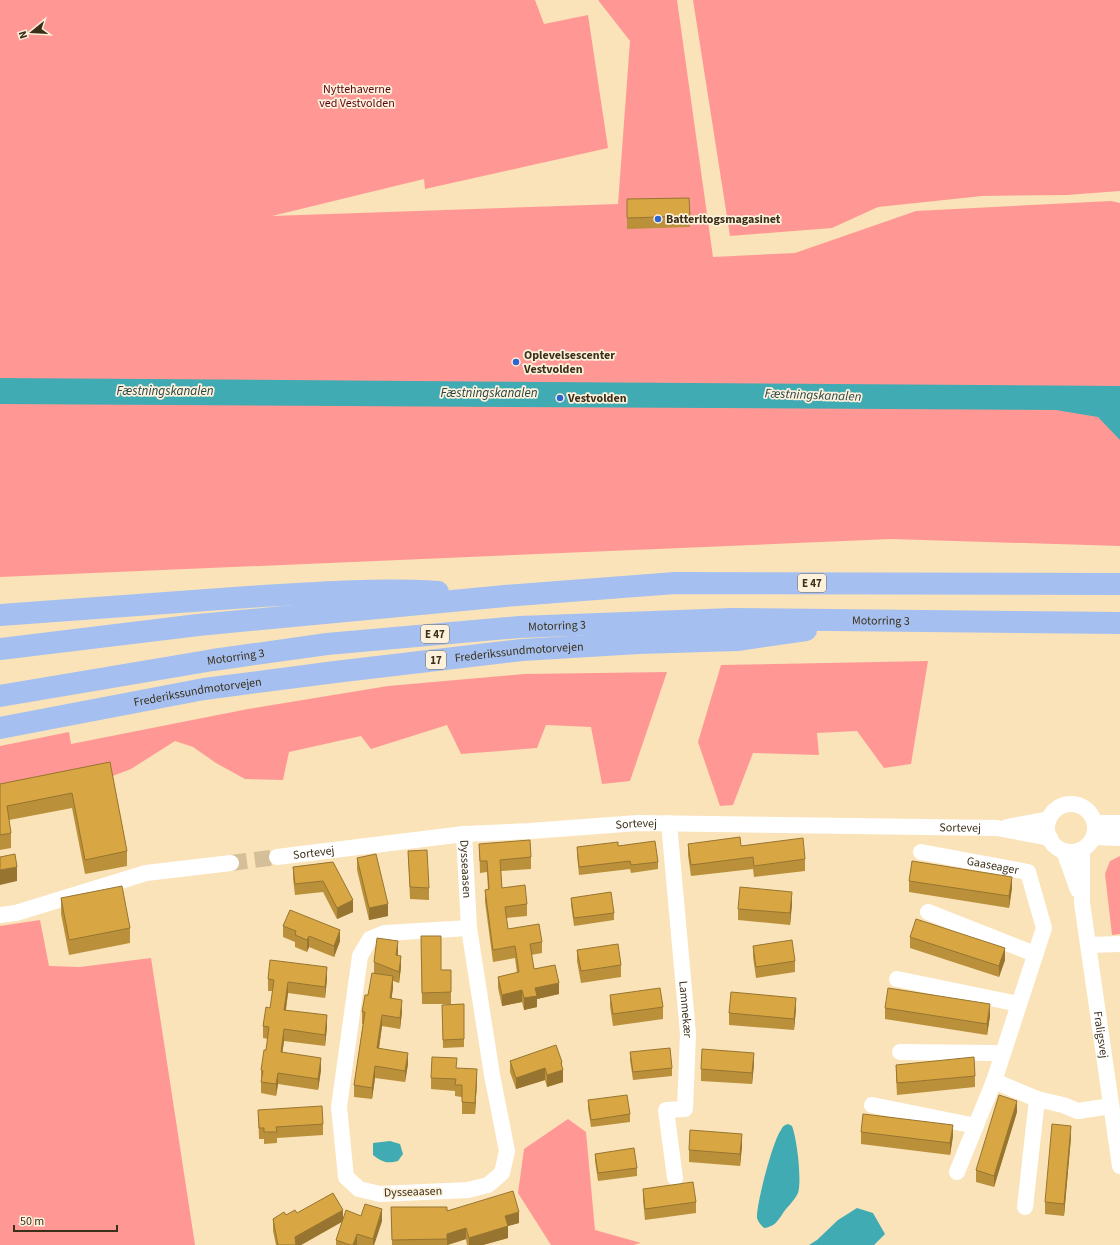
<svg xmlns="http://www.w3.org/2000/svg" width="1120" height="1245" viewBox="0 0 1120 1245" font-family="'Source Sans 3',sans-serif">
	<rect width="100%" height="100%" fill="#fae3b8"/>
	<!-- green -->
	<g fill="#ff9895">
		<polygon points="0,0 535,0 544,24 588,15 608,148 425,189 424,179 272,216 618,204 630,41 598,0 677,0 713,257 795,253 916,211 1111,201 1120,203 1120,546 891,539 0,577"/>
		<polygon points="693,0 1120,0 1120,191 1067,195 982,196 878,207 832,228 730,236"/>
		<polygon points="928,661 911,764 884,768 857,731 817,733 819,755 753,753 733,805 720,806 698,742 721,665"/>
		<polygon points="667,672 630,781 602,784 591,727 546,725 537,748 461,754 447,725 371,749 361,736 289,752 283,780 245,779 216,763 193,747 175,741 131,769 110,777 0,798 0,746 69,732 71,744 248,709 388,686 524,674"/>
		<polygon points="1120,856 1120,934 1112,935 1105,874 1110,861"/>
		<polygon points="40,920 49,966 80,967 151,958 195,1245 0,1245 0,926"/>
		<polygon points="568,1119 586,1132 595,1230 641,1243 633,1245 551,1245 518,1193 524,1149"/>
	</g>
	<!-- water -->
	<g fill="#41abb3">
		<polygon points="0,378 1120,386 1120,440 1098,417 1056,410 0,404"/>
		<path d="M788,1124L792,1126C797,1139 802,1180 798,1193C795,1200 787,1207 783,1213C778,1221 774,1227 764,1228C761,1225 758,1222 757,1218C756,1205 773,1140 781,1130C782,1127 784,1125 788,1124Z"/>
		<path d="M390,1141L400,1144L403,1154L398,1161C387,1164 382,1162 373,1155V1143Z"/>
		<polygon points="857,1208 873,1213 885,1234 874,1245 809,1245 817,1240 838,1220"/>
	</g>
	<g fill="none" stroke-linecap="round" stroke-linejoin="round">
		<!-- minor-tunnel -->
		<polyline stroke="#d4bf98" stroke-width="16" stroke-dasharray="16 8" stroke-linecap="butt" points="231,863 277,857"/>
		<!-- minor -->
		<g stroke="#fff" stroke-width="16">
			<circle cx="1071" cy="828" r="24"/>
			<path id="s1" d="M669,823L688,1034L685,1109L666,1110L675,1178"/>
			<polyline points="1095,823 1120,823"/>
			<polyline points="1007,827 1049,819"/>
			<path id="s2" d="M464,834L469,928L492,1075L507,1151L502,1173L488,1185L468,1190L380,1194L359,1189L346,1177L339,1107L360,956L370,939L385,933L469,928"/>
			<polyline points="1094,837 1120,838"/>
			<path id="s3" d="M1082,850V903L1120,1166"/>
			<polyline points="1064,851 1078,890"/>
			<path id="s4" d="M921,852L1028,872L1044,928L994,1081"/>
			<path id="s5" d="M277,857L464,834L530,831L638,823L997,828L1050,838"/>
			<polyline points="928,912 1035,954"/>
			<polyline points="0,915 16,913 146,873 231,863"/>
			<polyline points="1089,945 1120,944"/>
			<polyline points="897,979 1019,1004"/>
			<polyline points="900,1052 993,1053 1002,1054"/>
			<polyline points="872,1105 976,1126"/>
			<polyline points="957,1172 994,1081 1037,1099 1063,1105 1078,1111 1111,1106"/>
			<polyline points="1025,1207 1037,1099"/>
		</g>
		<!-- highway -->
		<g stroke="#a5c0f0" stroke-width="22">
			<path d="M0,615C83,609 165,603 248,597C311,593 375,588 438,592"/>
			<polyline points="0,649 198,625 505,596 675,583 1120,584"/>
			<path id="s6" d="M0,696L213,660L327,644L519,627L732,619L1120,623"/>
			<path id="s7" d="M0,728L204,689L335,672L522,650L639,643L737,640L806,630"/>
		</g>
	</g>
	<!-- wall -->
	<g fill="#ba903a">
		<polygon points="689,198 690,227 627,229 627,199"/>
		<polygon points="110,762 127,851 127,866 85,874 72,808 9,820 11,833 11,848 0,850 0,784"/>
		<polygon points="479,844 531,857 531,869 501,871 502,888 527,904 527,916 506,918 508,929 542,942 542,953 531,955 534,969 559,994 537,999 537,1007 524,1010 522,1002 502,1006 498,988 498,977 517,973 515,958 493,962 485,902 485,890 488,890 487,872 480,873"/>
		<polygon points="688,844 741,846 805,859 805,871 754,877 753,869 691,876 688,855"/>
		<polygon points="618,846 658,862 658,869 631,873 630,869 579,875 577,854 577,847"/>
		<polygon points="408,851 429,888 429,900 410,899"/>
		<polygon points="357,858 388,916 369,920 357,870"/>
		<polygon points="333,862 353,912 337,919 323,892 295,895 293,878 293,867"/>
		<polygon points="909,881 1012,888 1009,908 909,892"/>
		<polygon points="61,898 130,928 130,943 69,955 61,914"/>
		<polygon points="571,898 614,913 614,920 574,926 571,905"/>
		<polygon points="792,904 790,925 738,920 738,909"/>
		<polygon points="283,926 340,941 334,957 309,947 307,952 295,947 295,942 283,937"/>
		<polygon points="421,936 441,970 451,970 451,1004 422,1004"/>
		<polygon points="910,937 1005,960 999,977 910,948"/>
		<polygon points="753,946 795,961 795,972 756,978 753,957"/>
		<polygon points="577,950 621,965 621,977 581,983 577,961"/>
		<polygon points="398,952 398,955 401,967 399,983 393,981 393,988 391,999 402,1012 400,1029 382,1026 379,1049 408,1064 405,1082 375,1078 372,1099 354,1097 354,1085 363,1024 362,1024 362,1012 375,974 374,973 374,962"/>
		<polygon points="268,979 327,979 325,998 288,993 286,1010 327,1027 325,1046 284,1041 282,1053 321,1070 318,1090 278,1084 276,1096 261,1093 261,1070 266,1050 268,1039 263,1038 263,1026 270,1008 273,991 268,991"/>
		<polygon points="610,995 663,1007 663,1019 613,1026 610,1006"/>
		<polygon points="464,1004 464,1047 443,1048 442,1005"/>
		<polygon points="885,1008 990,1016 987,1035 885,1019"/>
		<polygon points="796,1009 794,1030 729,1025 729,1013"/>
		<polygon points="630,1052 672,1068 672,1076 633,1080 630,1060"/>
		<polygon points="510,1061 562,1067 563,1082 547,1087 545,1080 516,1089 510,1072"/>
		<polygon points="754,1064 752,1084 701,1081 701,1069"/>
		<polygon points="896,1065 975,1076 975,1087 897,1095 896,1076"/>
		<polygon points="457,1068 477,1081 475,1114 462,1114 462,1097 455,1096 455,1091 431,1089 431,1078"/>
		<polygon points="588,1100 630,1114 630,1122 591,1127 588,1108"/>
		<polygon points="258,1110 323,1124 323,1135 277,1138 277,1143 264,1144 264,1139 259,1139"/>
		<polygon points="1017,1112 994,1187 976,1182 976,1170"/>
		<polygon points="861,1132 953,1136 950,1155 861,1144"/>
		<polygon points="1071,1137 1064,1216 1045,1214 1045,1202"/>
		<polygon points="742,1146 740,1166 689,1162 689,1150"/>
		<polygon points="595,1154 637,1168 637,1176 598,1181 595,1161"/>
		<polygon points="643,1189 696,1202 696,1213 645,1220 643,1200"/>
		<polygon points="391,1207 447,1211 519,1223 508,1226 508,1238 483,1245 467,1245 466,1239 448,1245 392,1245"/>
		<polygon points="297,1213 343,1219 361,1216 382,1221 374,1245 336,1245 336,1240 342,1222 301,1245 276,1245 273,1231 273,1219"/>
	</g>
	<!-- shaded-wall -->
	<g fill="#977530">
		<polygon points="17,867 17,881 0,885 0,870"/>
		<polygon points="1012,877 1012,888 1009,908 1009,896"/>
		<polygon points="792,892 792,904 790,925 790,913"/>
		<polygon points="353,900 353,912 337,919 337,908"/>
		<polygon points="388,904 388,916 369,920 369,908"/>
		<polygon points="340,930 340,941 334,957 334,946"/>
		<polygon points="309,936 309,947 307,952 307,940"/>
		<polygon points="398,941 398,952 396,967 396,955"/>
		<polygon points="1005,948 1005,960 999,977 999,966"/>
		<polygon points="401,956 401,967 399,983 399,972"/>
		<polygon points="327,967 327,979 325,998 325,987"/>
		<polygon points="393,976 393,988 390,1010 390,998"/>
		<polygon points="288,982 288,993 284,1021 284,1010"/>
		<polygon points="559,983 559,994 537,999 537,1007 524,1010 524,998 535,988"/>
		<polygon points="522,990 522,1002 502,1006 502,995"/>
		<polygon points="796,998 796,1009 794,1030 794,1019"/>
		<polygon points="402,1000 402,1012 400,1029 400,1018"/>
		<polygon points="990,1004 990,1016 987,1035 987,1024"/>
		<polygon points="327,1015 327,1027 325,1046 325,1035"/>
		<polygon points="382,1015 382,1026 377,1060 377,1048"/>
		<polygon points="284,1029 284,1041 281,1064 281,1052"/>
		<polygon points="408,1053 408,1064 405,1082 405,1071"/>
		<polygon points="754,1053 754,1064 752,1084 752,1073"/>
		<polygon points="321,1058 321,1070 318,1090 318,1079"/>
		<polygon points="562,1062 562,1070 563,1070 563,1082 547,1087 547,1075 561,1063"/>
		<polygon points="375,1066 375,1078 372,1099 372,1088"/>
		<polygon points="545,1068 545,1080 516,1089 516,1078"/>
		<polygon points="477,1069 477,1081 475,1114 475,1103"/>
		<polygon points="278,1073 278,1084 276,1096 276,1084"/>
		<polygon points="1017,1101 1017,1112 994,1187 994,1176"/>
		<polygon points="953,1125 953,1136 950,1155 950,1143"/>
		<polygon points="1071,1126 1071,1137 1064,1216 1064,1204"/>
		<polygon points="742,1134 742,1146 740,1166 740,1154"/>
		<polygon points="382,1209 382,1221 374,1245 373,1245 373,1239"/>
		<polygon points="343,1210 343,1221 301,1245 295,1245 295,1237"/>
		<polygon points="519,1212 519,1223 508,1226 508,1238 483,1245 469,1245 469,1238 505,1216"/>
		<polygon points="466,1228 466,1239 447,1245 447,1234"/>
		<polygon points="357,1234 357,1245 353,1245"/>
	</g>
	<!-- building -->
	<g fill="#d8a744" stroke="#977530">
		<polygon points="689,198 690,216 627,218 627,199"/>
		<polygon points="110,762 127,851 85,860 72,793 7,806 11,833 0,835 0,784"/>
		<polygon points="740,837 741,846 803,838 805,859 754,866 753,857 691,865 688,844"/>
		<polygon points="530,840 531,857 500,860 502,888 525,885 527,904 505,907 508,929 539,924 542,942 530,944 534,969 555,965 559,983 535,988 537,996 524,998 522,990 502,995 498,977 519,972 515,946 493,950 485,890 489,889 487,861 480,861 479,844"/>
		<polygon points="655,841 658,862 631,865 630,861 579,867 577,847 618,842 618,846"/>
		<polygon points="427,850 429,888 410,887 408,851"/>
		<polygon points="15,854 17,867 0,870 0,857"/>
		<polygon points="376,854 388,904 369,908 357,858"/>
		<polygon points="912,861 1012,877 1009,896 909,881"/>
		<polygon points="333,862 353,900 337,908 323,881 295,884 293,867"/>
		<polygon points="122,886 130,928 69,940 61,898"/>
		<polygon points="740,887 792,892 790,913 738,909"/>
		<polygon points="611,892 614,913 574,918 571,898"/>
		<polygon points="290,910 340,930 334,946 309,936 307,940 295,935 296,931 283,926"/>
		<polygon points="916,919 1005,948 999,966 910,937"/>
		<polygon points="421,936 441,936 441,970 451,970 451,992 422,993"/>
		<polygon points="377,938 398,941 396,955 401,956 399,972 374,962"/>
		<polygon points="792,940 795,961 756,967 753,946"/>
		<polygon points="618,944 621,965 581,971 577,950"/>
		<polygon points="270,960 327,967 325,987 288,982 284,1010 327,1015 325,1035 284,1029 281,1052 321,1058 318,1079 278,1073 276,1084 261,1082 263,1071 261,1070 264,1050 266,1050 269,1027 263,1026 266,1007 270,1008 274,980 268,979"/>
		<polygon points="372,973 393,976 390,998 402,1000 400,1018 382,1015 377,1048 408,1053 405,1071 375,1066 372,1088 354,1085 365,1012 362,1012 365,995 368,995"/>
		<polygon points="660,988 663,1007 613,1014 610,995"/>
		<polygon points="888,988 990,1004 987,1024 885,1008"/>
		<polygon points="731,992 796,998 794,1019 729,1013"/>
		<polygon points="464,1004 464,1039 443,1040 442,1005"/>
		<polygon points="556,1045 562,1062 561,1063 563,1070 547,1075 545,1068 516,1078 510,1061"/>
		<polygon points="670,1048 672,1068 633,1072 630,1052"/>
		<polygon points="702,1049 754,1053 752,1073 701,1069"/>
		<polygon points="432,1057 457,1058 456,1068 477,1069 475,1103 462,1102 462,1085 455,1085 456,1079 431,1078"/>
		<polygon points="974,1057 975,1076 897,1083 896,1065"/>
		<polygon points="627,1095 630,1114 591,1120 588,1100"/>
		<polygon points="999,1095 1017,1101 994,1176 976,1170"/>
		<polygon points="322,1106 323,1124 276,1127 277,1132 264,1132 264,1128 259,1128 258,1110"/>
		<polygon points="863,1114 953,1125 950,1143 861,1132"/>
		<polygon points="1052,1124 1071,1126 1064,1204 1045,1202"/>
		<polygon points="690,1130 742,1134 740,1154 689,1150"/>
		<polygon points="634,1148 637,1168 598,1173 595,1154"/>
		<polygon points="693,1182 696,1202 645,1209 643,1189"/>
		<polygon points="513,1191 519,1212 505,1216 508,1226 469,1238 466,1228 447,1234 447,1239 392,1240 391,1207 447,1207 447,1211"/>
		<polygon points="333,1193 343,1210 295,1237 296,1245 278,1245 273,1219 284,1212 286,1215 295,1210 297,1213"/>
		<polygon points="365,1204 382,1209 373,1239 357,1234 353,1245 350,1245 336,1240 346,1210 361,1216"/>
	</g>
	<!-- markers -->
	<g fill="#2d64d2" stroke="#fdf1dc" stroke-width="1.5">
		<circle cx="658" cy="219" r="4"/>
		<circle cx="516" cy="362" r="4"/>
		<circle cx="560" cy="398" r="4"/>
	</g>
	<g text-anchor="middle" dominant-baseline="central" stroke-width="3.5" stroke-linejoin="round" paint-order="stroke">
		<!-- shield labels -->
		<g fill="#fdf1dc" stroke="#746954" stroke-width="1">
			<rect x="798" y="574" width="28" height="18" rx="3"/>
			<rect x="421" y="625" width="28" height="18" rx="3"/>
			<rect x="426" y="651" width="20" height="18" rx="3"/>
		</g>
		<g font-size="11" font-weight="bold" fill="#3a2f19">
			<text x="812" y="583">E 47</text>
			<text x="435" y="634">E 47</text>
			<text x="436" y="660">17</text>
		</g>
		<!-- park labels -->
		<g font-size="12" fill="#590410" stroke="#fdf1dc">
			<text x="357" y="89">Nyttehaverne<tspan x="357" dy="14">ved Vestvolden</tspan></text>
		</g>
		<!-- poi labels -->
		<g font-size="12" font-weight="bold" fill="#3a2f19" stroke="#fdf1dc" text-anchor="start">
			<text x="666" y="219">Batteritogsmagasinet</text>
			<text x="524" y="355">Oplevelsescenter<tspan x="524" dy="14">Vestvolden</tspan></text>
			<text x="568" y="398">Vestvolden</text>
		</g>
		<!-- street labels -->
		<g font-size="12" fill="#3a2f19" stroke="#fdf1dc">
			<text stroke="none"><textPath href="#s6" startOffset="886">Motorring 3</textPath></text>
			<text stroke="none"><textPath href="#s6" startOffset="562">Motorring 3</textPath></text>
			<text stroke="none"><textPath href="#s7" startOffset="525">Frederikssundmotorvejen</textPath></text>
			<text stroke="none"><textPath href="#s6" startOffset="239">Motorring 3</textPath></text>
			<text stroke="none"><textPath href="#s7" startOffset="201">Frederikssundmotorvejen</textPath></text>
			<text stroke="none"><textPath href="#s5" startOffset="361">Sortevej</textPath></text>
			<text stroke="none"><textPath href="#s5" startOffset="685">Sortevej</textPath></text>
			<text stroke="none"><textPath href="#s5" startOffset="37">Sortevej</textPath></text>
			<text stroke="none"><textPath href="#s4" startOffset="73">Gaaseager</textPath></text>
			<text stroke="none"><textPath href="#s2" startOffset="35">Dysseaasen</textPath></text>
			<text stroke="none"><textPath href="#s1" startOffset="187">Lammekær</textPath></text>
			<text stroke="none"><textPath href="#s3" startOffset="186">Fraligsvej</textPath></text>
			<text transform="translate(413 1192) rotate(-2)">Dysseaasen</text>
		</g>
		<!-- water labels -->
		<g font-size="13" font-style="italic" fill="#254547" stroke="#fdf1dc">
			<text x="165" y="391">Fæstningskanalen</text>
			<text x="489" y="393">Fæstningskanalen</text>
			<text transform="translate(813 395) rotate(2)">Fæstningskanalen</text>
		</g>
	</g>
	<!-- north arrow -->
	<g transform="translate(32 32) rotate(252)" stroke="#fdf1dc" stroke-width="3" paint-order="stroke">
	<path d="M0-3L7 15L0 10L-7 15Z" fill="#3a2f19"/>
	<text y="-6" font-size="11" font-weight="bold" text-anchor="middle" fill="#3a2f19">N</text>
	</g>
	<!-- scale -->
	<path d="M14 1225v6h103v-6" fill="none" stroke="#3a2f19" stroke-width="2"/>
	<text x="20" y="1225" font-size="12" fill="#3a2f19" stroke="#fdf1dc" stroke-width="3" paint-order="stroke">50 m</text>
</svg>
